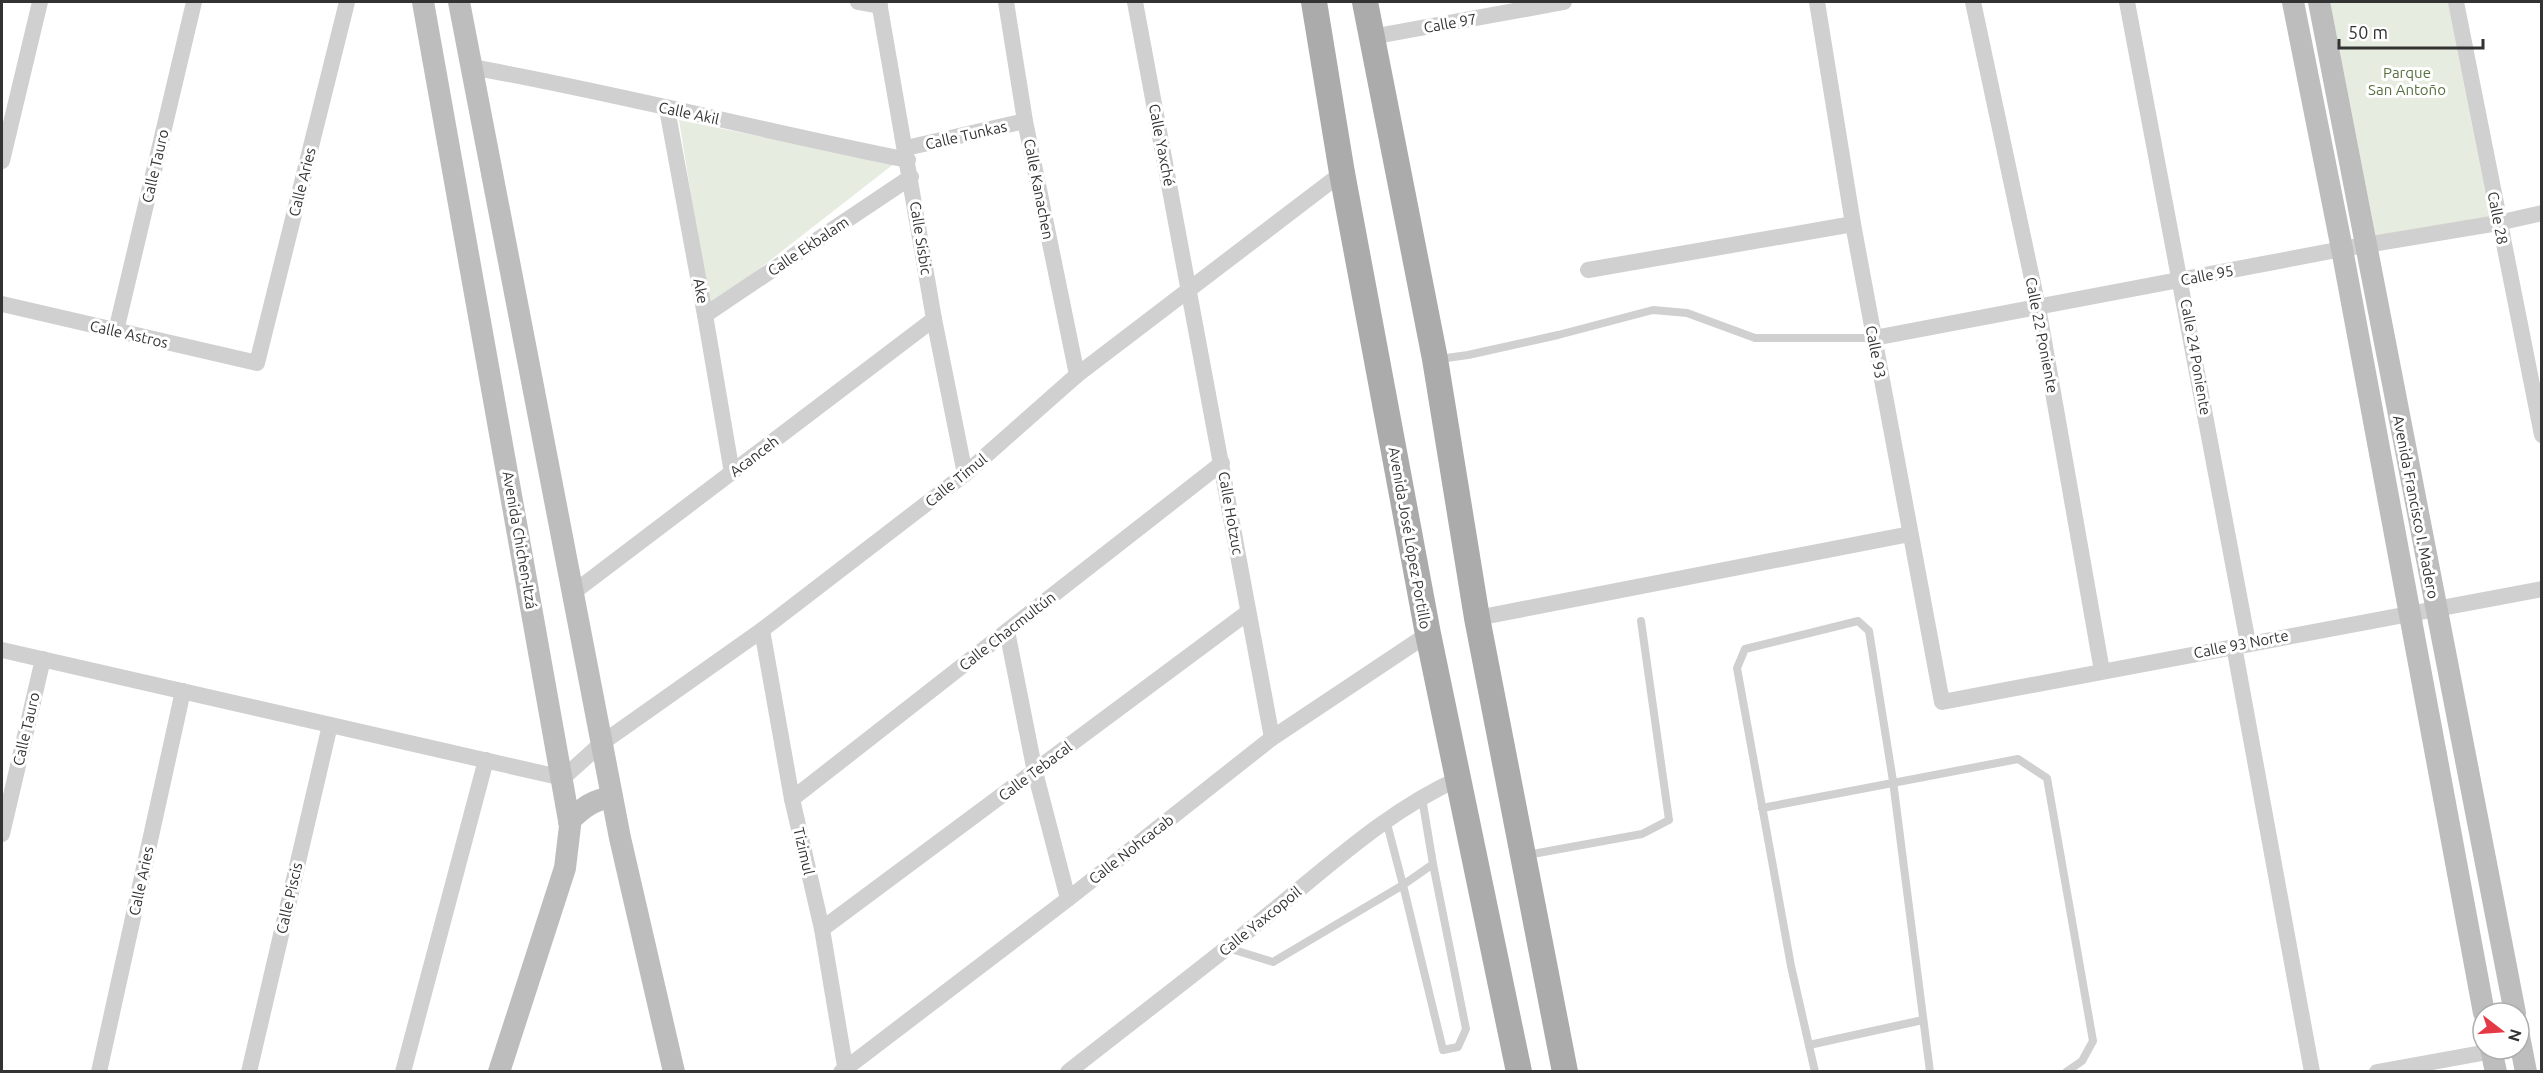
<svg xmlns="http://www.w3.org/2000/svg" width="2543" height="1073" viewBox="0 0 2543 1073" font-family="Ubuntu,sans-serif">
	<rect width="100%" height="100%" fill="#fff"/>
	<!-- green -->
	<g fill="#e6ecdf">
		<polygon points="2330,2 2453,2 2494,222 2376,238"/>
		<polygon points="679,120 895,163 709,308"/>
	</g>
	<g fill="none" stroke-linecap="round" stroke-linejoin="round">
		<!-- service -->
		<g stroke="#d0d0d0" stroke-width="8">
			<polyline points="1439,359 1468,355 1558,335 1653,310 1687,313 1755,338 1874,338"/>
			<polyline points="1422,798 1433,864 1466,1029 1458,1047 1443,1050 1403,885 1433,864"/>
			<polyline points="1762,808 2018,759 2047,778 2093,1041 2082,1061 2066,1072"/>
			<polyline points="1527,855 1642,834 1669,820 1641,621"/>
			<polyline points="1228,948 1273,962 1403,885 1386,820"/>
			<polyline points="1809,1045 1923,1020"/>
			<polyline points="1815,1072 1791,966 1737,668 1745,649 1858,621 1869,631 1893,781 1930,1072"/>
		</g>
		<!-- minor -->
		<g stroke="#d0d0d0" stroke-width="16">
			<polyline points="858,2 880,6"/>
			<polyline points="879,2 934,319 965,474"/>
			<polyline points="1006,2 1025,121 1077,375"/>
			<polyline points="1135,2 1272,738"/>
			<polyline points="1817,2 1853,224 1942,702 2542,589"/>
			<polyline points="1973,2 2038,307 2102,671"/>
			<polyline points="2127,2 2248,643"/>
			<polyline points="2456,2 2542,435"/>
			<polyline points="1371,37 1564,2"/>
			<path d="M471,67C617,93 762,131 908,160"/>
			<polyline points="667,109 705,315 732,473"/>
			<polyline points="906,148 1025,121"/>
			<polyline points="2,161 40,2"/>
			<polyline points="1588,270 1853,224"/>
			<polyline points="2,304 257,363 347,2"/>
			<polyline points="705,315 911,177"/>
			<polyline points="116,331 194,2"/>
			<polyline points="1874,338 2342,249 2498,223 2542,213"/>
			<polyline points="574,592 934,319"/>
			<polyline points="1477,618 1910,534"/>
			<polyline points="762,630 792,799 822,929 846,1072"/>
			<polyline points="1007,631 1035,772 1068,899"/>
			<polyline points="2234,646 2312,1072"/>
			<polyline points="2,650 563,778 602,743 762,630 965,474 1077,375 1342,173"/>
			<polyline points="792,799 1222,463"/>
			<polyline points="2,834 43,659"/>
			<polyline points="822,929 1247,613"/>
			<polyline points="99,1072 183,691"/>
			<polyline points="249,1072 330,725"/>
			<polyline points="403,1072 486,760"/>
			<polyline points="841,1072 1068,899 1272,738 1428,634"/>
			<path d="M1068,1072C1135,1019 1203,968 1269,914C1329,866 1387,811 1458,779"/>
			<polyline points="2377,1072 2504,1049"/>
		</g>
		<!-- secondary -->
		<g stroke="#bdbdbd" stroke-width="22">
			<polyline points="423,2 570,826 565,868 499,1072"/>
			<polyline points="459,2 620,838 674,1072"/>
			<polyline points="2293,2 2342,249 2484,1013"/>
			<polyline points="2319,2 2515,1013"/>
			<path d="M569,821C583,808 593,799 612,798"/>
			<polyline points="2519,1036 2526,1072"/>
			<polyline points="2491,1049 2496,1072"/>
		</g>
		<!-- primary -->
		<g stroke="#ababab" stroke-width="26">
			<polyline points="1314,2 1342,173 1428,634 1519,1072"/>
			<polyline points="1365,2 1435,359 1477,618 1565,1072"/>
		</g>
	</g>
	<g text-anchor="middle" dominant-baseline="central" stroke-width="6" stroke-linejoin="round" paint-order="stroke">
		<!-- street labels -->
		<g font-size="15" fill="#333" stroke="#fff">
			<text transform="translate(1450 23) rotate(-10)">Calle 97</text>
			<text transform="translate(689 113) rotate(12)">Calle Akil</text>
			<text transform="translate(966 135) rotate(-13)">Calle Tunkas</text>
			<text transform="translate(1162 145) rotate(79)">Calle Yaxché</text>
			<text transform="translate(155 166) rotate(-77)">Calle Tauro</text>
			<text transform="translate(302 182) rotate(-76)">Calle Aries</text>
			<text transform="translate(1039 189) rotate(79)">Calle Kanachen</text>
			<text transform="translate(2498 218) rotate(79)">Calle 28</text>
			<text transform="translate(921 238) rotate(81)">Calle Sisbic</text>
			<text transform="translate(808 246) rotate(-34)">Calle Ekbalam</text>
			<text transform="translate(2207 275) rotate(-11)">Calle 95</text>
			<text transform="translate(701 291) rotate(79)">Ake</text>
			<text transform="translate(129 334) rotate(13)">Calle Astros</text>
			<text transform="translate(2042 335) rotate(79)">Calle 22 Poniente</text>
			<text transform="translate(1876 352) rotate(79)">Calle 93</text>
			<text transform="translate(2196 357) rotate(80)">Calle 24 Poniente</text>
			<text transform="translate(754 456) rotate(-37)">Acanceh</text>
			<text transform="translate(956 480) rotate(-39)">Calle Timul</text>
			<text transform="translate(2416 507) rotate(79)">Avenida Francisco I. Madero</text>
			<text transform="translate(1231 513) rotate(80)">Calle Hotzuc</text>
			<text transform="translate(1410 538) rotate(80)">Avenida José López Portillo</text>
			<text transform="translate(520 540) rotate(80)">Avenida Chichen-Itzá</text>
			<text transform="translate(1007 631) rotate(-38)">Calle Chacmultún</text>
			<text transform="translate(2241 644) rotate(-11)">Calle 93 Norte</text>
			<text transform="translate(26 729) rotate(-77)">Calle Tauro</text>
			<text transform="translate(1035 771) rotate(-37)">Calle Tebacal</text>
			<text transform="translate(1131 849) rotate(-38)">Calle Nohcacab</text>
			<text transform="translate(804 851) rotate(77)">Tizimul</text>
			<text transform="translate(141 881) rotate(-78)">Calle Aries</text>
			<text transform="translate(289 898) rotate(-77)">Calle Piscis</text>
			<text transform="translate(1260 921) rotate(-39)">Calle Yaxcopoil</text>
		</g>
		<!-- park labels -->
		<g font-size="15" fill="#56703f" stroke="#fff">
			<text x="2407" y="72">Parque<tspan x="2407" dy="17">San Antoño</tspan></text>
		</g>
	</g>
	<!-- border -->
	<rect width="2543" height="1073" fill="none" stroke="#333333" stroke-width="6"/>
	<!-- north arrow -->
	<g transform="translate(2501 1031) rotate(107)"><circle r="28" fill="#ffffff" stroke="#adadad" stroke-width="1.5"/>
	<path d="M0-4.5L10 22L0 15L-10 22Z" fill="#e63946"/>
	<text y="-9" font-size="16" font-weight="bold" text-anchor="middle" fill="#333333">N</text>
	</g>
	<!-- scale -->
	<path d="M2339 39v9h144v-9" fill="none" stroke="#333333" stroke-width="3"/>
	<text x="2348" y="39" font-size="18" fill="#333333" stroke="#ffffff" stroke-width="4.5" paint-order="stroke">50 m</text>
</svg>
